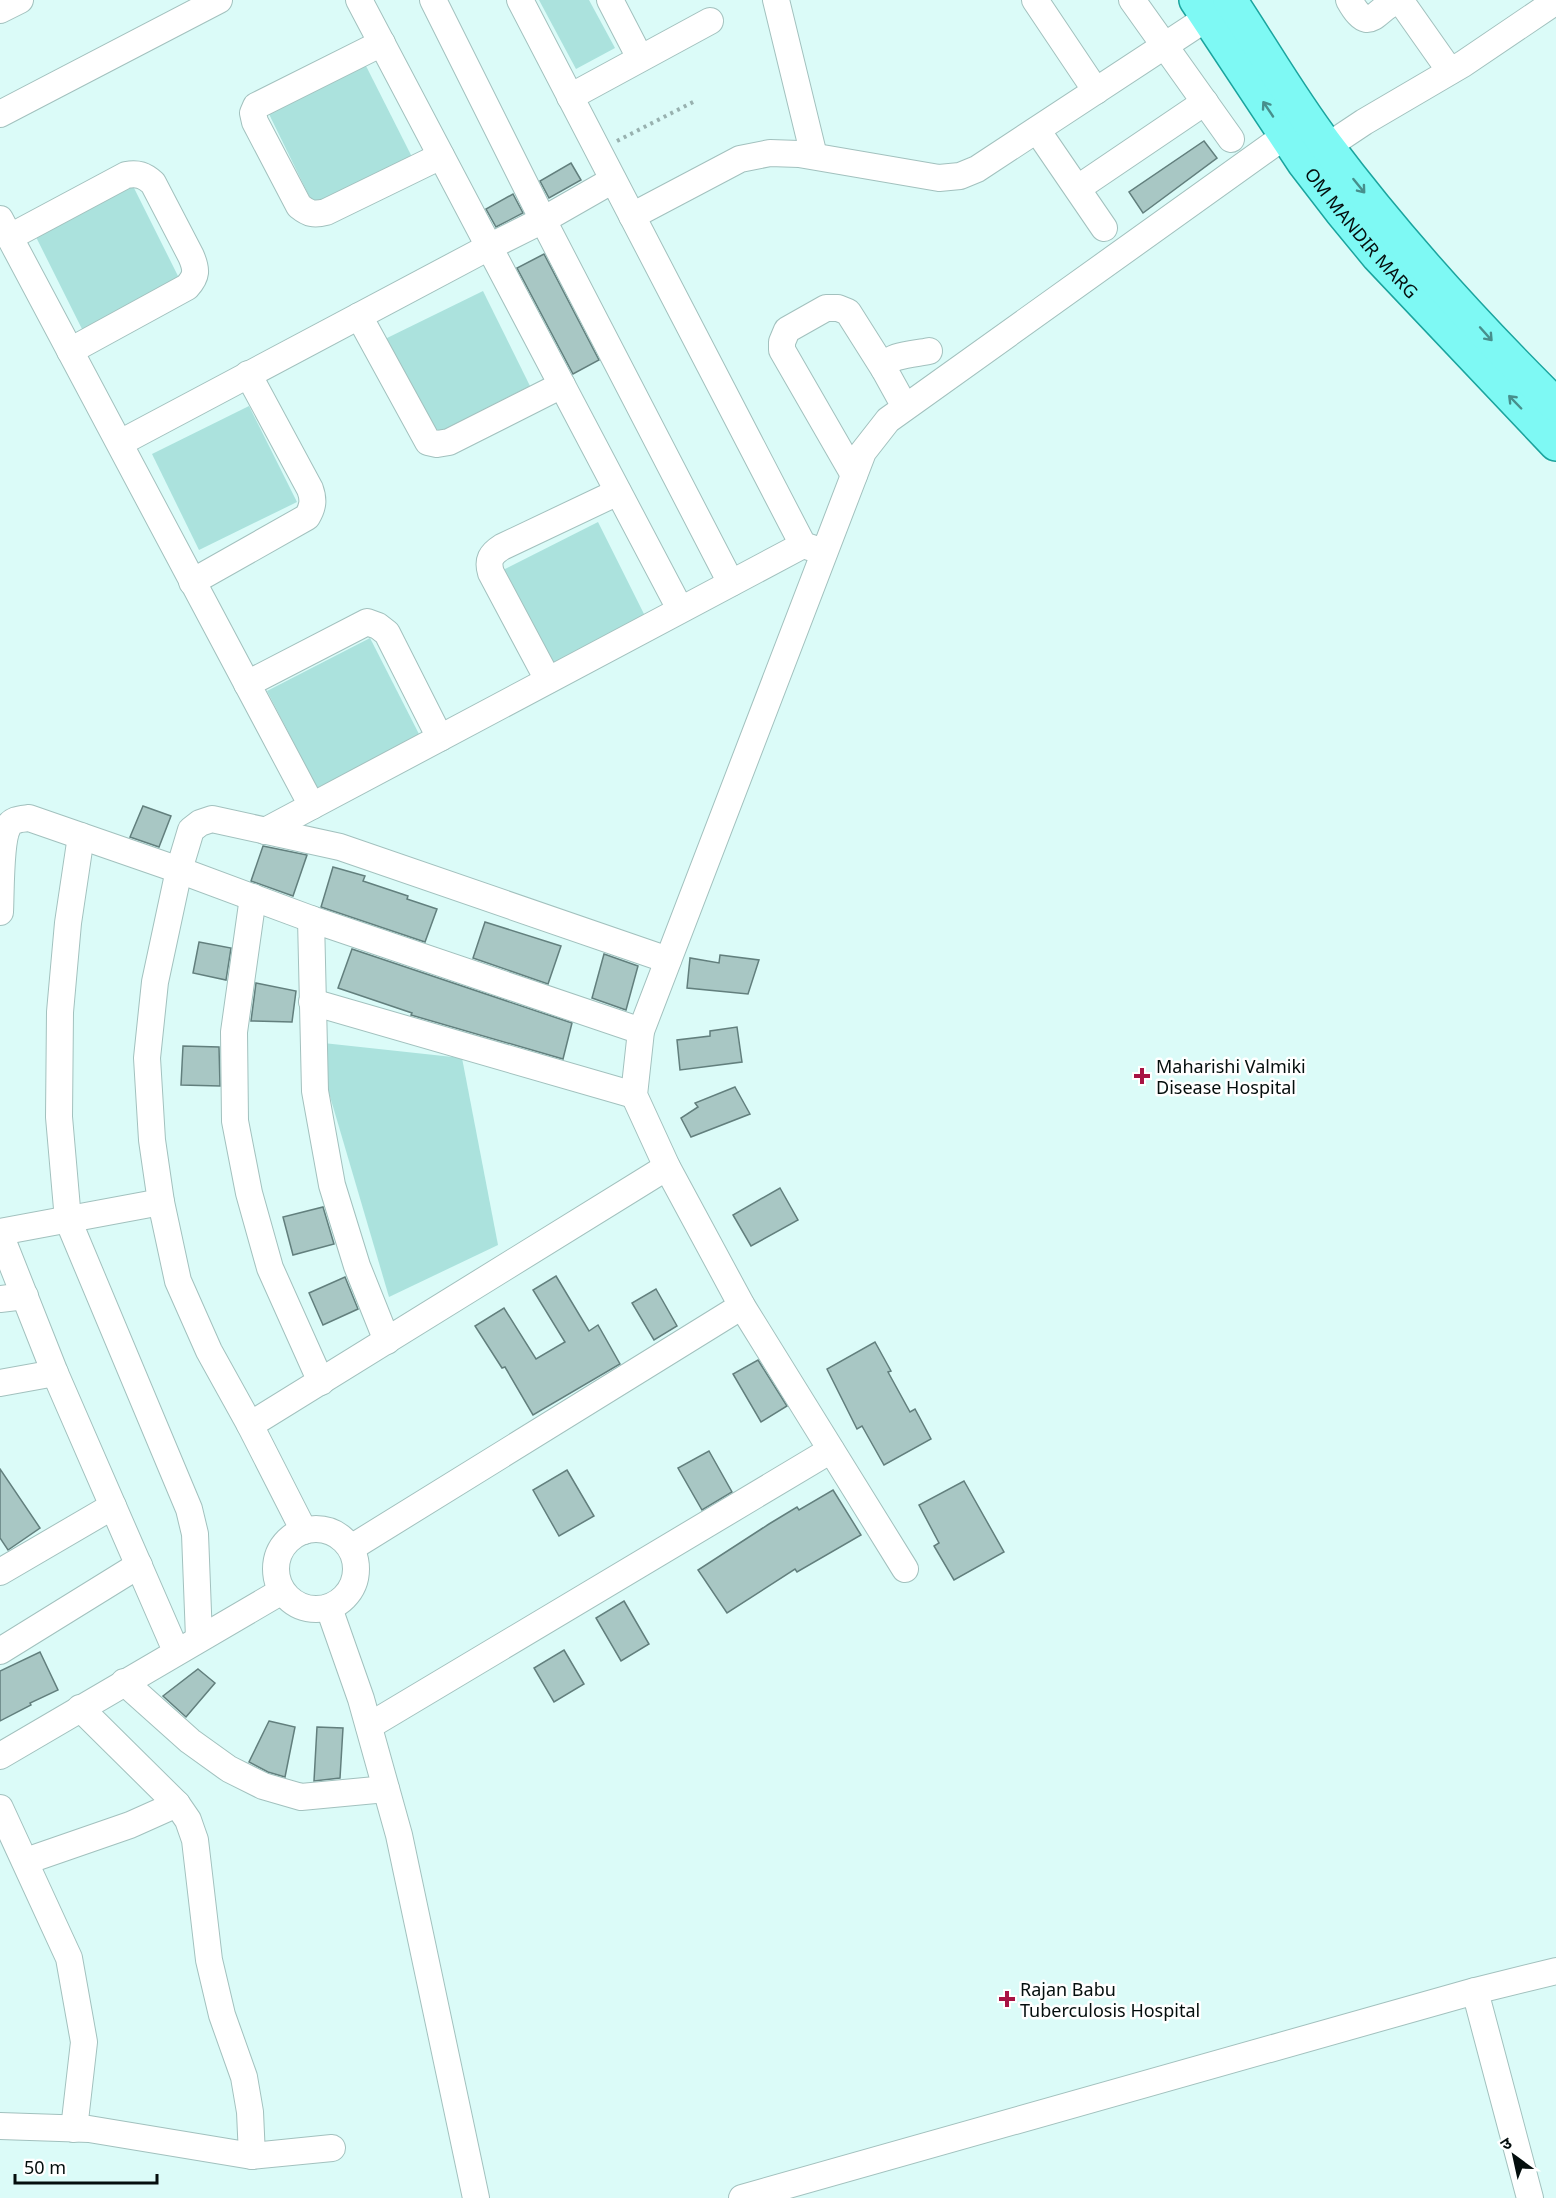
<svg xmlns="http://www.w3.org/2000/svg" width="1556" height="2198" viewBox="0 0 1556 2198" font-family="'Noto Sans','Noto Sans Devanagari',sans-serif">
	<rect width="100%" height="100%" fill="#dbfbf8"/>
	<!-- green -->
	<g fill="#abe2dd">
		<polygon points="539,0 589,0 615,48 576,69"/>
		<polygon points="364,62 412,157 314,206 267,110"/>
		<polygon points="133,186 181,282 83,331 35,235"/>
		<polygon points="483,291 530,386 433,435 385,339"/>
		<polygon points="249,406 297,502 199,550 152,454"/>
		<polygon points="598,522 646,618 548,666 501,571"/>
		<polygon points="370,638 420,736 317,788 267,691"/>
		<polygon points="314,1042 462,1058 498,1245 389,1297"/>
	</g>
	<!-- building -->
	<g fill="#a8c7c4" stroke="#627f7d" stroke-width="1.5">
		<polygon points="1204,141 1217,158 1143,213 1129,192"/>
		<polygon points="571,163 581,180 549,198 540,181"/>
		<polygon points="513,194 523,213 496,227 486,209"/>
		<polygon points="544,254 599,360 573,374 517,268"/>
		<polygon points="143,806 171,816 159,847 130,837"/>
		<polygon points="263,846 307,855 293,896 251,881"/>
		<polygon points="333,867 365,876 363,881 408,896 407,899 437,909 425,942 321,907"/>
		<polygon points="485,922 561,946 548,984 473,958"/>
		<polygon points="199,942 231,948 226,980 193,973"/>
		<polygon points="352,949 572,1023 563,1059 411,1015 412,1013 338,988"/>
		<polygon points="604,954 638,966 626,1010 592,998"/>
		<polygon points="720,955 759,960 748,994 687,988 690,958 719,963"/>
		<polygon points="256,983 296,991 292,1022 251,1021"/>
		<polygon points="737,1027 742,1062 680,1070 677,1040 710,1036 710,1031"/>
		<polygon points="183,1046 219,1047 220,1086 181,1085"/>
		<polygon points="735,1087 750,1114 691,1137 681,1118 698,1107 695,1103"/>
		<polygon points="780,1188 798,1220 751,1246 733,1215"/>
		<polygon points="323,1207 334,1244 293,1255 283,1217"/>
		<polygon points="556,1276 589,1331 598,1325 620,1364 533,1415 505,1367 502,1368 475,1326 504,1308 536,1359 565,1342 533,1290"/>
		<polygon points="345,1277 358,1309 323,1325 309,1293"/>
		<polygon points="656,1289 677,1326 654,1340 632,1303"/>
		<polygon points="875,1342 891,1371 888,1372 910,1412 915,1409 931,1439 884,1465 862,1426 857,1429 827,1369"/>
		<polygon points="758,1360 787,1406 761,1422 733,1374"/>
		<polygon points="709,1451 732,1492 702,1510 678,1468"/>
		<polygon points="0,1469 40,1528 8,1550 0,1538"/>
		<polygon points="567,1470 594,1516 559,1536 533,1490"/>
		<polygon points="964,1481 1004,1552 954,1580 934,1546 939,1543 919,1505"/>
		<polygon points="833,1490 861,1535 797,1572 795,1569 727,1613 698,1570 769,1524 797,1507 799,1510"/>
		<polygon points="624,1601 649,1644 621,1661 596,1618"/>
		<polygon points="564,1650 584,1684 554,1702 534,1668"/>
		<polygon points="40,1652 58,1690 30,1703 31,1705 0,1721 0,1671"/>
		<polygon points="198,1669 215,1683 186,1717 163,1696"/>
		<polygon points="269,1721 295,1727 285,1777 268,1772 249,1762"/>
		<polygon points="317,1727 343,1728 340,1778 314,1781"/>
	</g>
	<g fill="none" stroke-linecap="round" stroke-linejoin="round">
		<!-- minor casing -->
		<g stroke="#a2c1be" stroke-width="28">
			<g id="minor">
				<polyline points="359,0 680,609"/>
				<polyline points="433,0 543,220 731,583"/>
				<polyline points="520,0 803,545 824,552"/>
				<polyline points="610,0 640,58"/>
				<polyline points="776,0 814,156"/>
				<polyline points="1035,0 1096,91"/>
				<polyline points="1132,0 1231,139"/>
				<path d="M1349,0C1371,39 1374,7 1400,0L1450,71"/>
				<polyline points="0,10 20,0"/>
				<path d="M382,43L256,106L253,113L255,122L299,206C309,214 314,215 326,212L441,156"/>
				<polyline points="570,97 710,21"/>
				<polyline points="0,114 219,0"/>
				<polyline points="1037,130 1104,228"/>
				<polyline points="1313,156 1364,122 1463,64 1556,1"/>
				<polyline points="1078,188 1205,102"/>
				<polyline points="632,216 740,159 770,153 799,154 939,178 960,176 977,169 1222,8"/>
				<polyline points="0,219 312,806"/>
				<path d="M10,237L126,175C138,173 144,175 153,183L191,256C197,270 197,276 187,287L70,351"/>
				<polyline points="359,316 428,442 437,444 449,442 562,385"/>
				<path d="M905,407L884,369C886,354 917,354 929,351"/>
				<polyline points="120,443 489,247 543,220 613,180"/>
				<polyline points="854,475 782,350 782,342 787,330 826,308 838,308 848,312 884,369"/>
				<path d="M192,582L307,517C313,507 314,500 310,489L248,374"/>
				<path d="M548,680L491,573C487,560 491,554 502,547L618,492"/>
				<polyline points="247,684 367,622 378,626 387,633 440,738"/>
				<polyline points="265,831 803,545"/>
				<polyline points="81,836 68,923 60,1012 59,1117 68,1220 189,1509 195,1534 199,1638"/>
				<polyline points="253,897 234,1032 235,1121 249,1193 270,1268 321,1382"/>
				<path d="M0,912C1,894 0,841 8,827C12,819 21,819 29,818L179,870L311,919"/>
				<polyline points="312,1002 634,1095"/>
				<polyline points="0,1232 161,1202"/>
				<polyline points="0,1234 55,1373 176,1651"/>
				<polyline points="0,1299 25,1296"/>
				<polyline points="387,1341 357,1266 332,1185 315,1091 311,919 641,1031"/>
				<polyline points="0,1383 55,1373"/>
				<polyline points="250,1425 667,1167"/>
				<circle cx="316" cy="1569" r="40"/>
				<polyline points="304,1531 250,1425 209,1351 178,1281 161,1202 152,1140 147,1058 155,982 179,870 191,830 200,823 212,819 340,847 668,960"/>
				<polyline points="351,1548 742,1306"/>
				<polyline points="905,1569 742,1306 667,1167 634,1095 641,1031 863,452 888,420 1300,125"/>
				<polyline points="0,1572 113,1506"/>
				<polyline points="329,1608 361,1699 399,1835 476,2198"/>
				<polyline points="0,1651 139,1565"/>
				<polyline points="124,1682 190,1741 229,1769 263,1786 301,1797 386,1789"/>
				<polyline points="80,1708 177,1804 188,1820 195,1840 209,1960 222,2015 244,2077 250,2112 252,2156"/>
				<polyline points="369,1726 831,1450"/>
				<polyline points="0,1756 282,1591"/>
				<polyline points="0,1808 69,1958 84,2042 74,2129"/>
				<polyline points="26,1861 130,1825 177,1804"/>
				<polyline points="1475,1991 1556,1971"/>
				<polyline points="0,2126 89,2129 252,2156 332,2148"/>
				<polyline points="742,2198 1475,1991 1530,2198"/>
			</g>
		</g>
		<!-- major casing -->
		<g stroke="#1ba49e" stroke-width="36">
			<g id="major">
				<path id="s1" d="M1196,0L1304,163L1341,211L1378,256L1556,444"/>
				<path d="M1230,0C1262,48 1291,99 1326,145C1395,237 1474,324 1556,405"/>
			</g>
		</g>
		<!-- path -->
		<polyline stroke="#98b1af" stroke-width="4" stroke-dasharray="3 4.5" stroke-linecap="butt" points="617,141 697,100"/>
		<!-- minor -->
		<use href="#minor" stroke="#fff" stroke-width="26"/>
		<!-- major -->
		<use href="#major" stroke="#7ef9f4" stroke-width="33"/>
	</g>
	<!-- one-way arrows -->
	<defs><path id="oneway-shaft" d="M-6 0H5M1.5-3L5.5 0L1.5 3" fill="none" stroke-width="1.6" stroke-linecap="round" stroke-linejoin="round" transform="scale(1.5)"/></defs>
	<g stroke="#478f8c">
		<use href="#oneway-shaft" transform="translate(1268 109) rotate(-124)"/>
		<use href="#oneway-shaft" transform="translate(1359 186) rotate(51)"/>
		<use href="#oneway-shaft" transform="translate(1486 334) rotate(48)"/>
		<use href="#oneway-shaft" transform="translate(1515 402) rotate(-134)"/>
	</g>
	<!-- markers -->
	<g fill="#a81344" stroke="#fff" stroke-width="2">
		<path d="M1139 1067h6v6h6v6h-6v6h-6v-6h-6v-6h6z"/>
		<path d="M1004 1990h6v6h6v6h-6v6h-6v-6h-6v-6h6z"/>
	</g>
	<g text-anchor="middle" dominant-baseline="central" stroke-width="5" stroke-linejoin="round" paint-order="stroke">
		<!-- street labels -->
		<g font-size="18" fill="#040e0d" stroke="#fff">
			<text stroke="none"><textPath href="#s1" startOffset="286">OM MANDIR MARG</textPath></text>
		</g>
		<!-- poi labels -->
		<g font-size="18" fill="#040e0d" stroke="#fff" text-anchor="start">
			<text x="1156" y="1066">Maharishi Valmiki<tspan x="1156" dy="21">Disease Hospital</tspan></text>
			<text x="1020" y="1989">Rajan Babu<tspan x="1020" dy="21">Tuberculosis Hospital</tspan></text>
		</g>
	</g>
	<!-- north arrow -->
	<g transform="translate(1514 2156) rotate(327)" stroke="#ffffff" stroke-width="4.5" paint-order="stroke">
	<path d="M0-4.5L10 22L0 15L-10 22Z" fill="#040e0d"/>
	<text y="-9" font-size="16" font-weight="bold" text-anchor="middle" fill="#040e0d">उ</text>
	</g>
	<!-- scale -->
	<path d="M15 2174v9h142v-9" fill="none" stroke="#040e0d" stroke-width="3"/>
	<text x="24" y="2174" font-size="18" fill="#040e0d" stroke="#ffffff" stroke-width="4.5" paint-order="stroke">50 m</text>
</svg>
